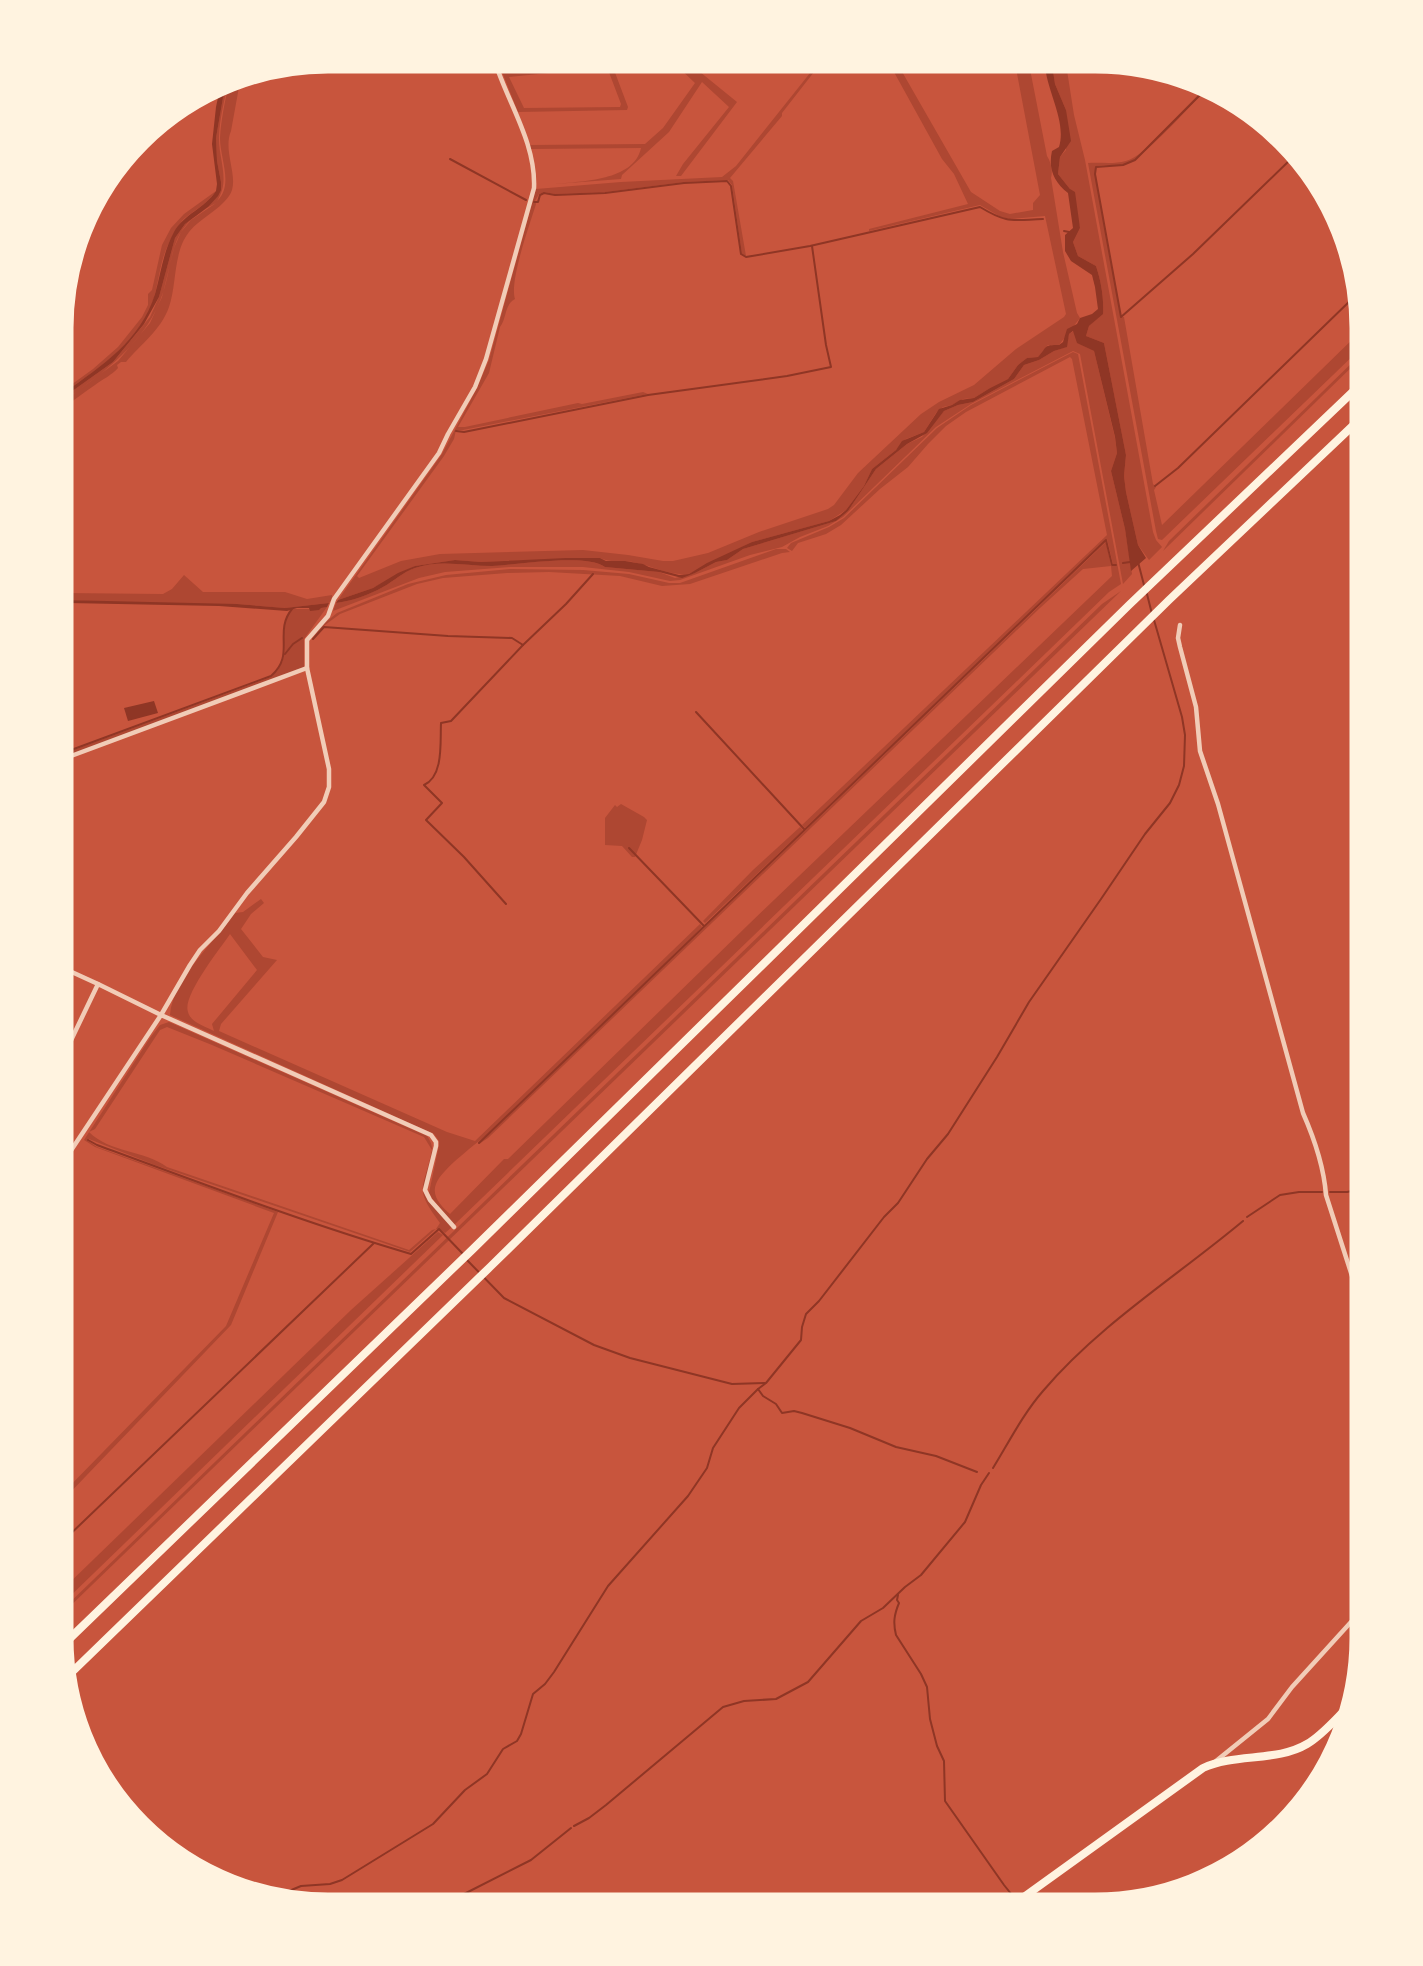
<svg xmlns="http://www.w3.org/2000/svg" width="1423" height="1966" viewBox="0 0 1423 1966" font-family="'Space Grotesk',sans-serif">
	<rect width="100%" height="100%" fill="#c8553d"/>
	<!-- green -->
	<g fill="#ae4732" fill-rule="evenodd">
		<path d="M498,62H504L508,72L611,62L628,107L627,110L518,112ZM607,67L621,104L620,107L524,108L509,77Z"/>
		<path d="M674,63H689L737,102L681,176H676L683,164L729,107L702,82L669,132L622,175L621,179L555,184C582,181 634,181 641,148L531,149L530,145L645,144L663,128L695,83Z"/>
		<path d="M818,63H821L782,113V116L730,178L733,181L746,256L742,254L732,185L728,180L684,182L605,192L555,194L544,192L539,194L535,201L536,204C530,224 509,281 515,299C504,305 507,318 500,327L489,373L458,427H465L578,403L582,404L643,392L648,394L463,430H456L454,439L444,456L357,576L359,578L401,561L440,554L583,550L628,555L663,561H673L708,553L759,532L828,509L834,505L858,473L921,414L939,402L974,385L1016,349L1064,317L1066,314L1045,216L1010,219L1001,217L980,205L869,231V229L968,204L954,174L942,159L889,63H897L971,192L1000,211L1010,214L1033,210V203L1040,195L1015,63L1029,64L1047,156C1051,162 1053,171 1051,178L1063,252L1077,313L1080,318L1059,345H1048L1038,357L1027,358L1023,361L1018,365L1008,379L990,388L974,398L963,399L952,405L943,407L936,413L924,432L906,439L896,450L872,469L864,486L846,510L829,521L752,542L689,574C666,576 646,562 624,561C615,561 608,562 600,558L481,562L455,560L415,566L373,588L338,600L442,454L477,388L489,360L536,189L621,182L722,177L736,166Z"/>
		<path d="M1052,64H1066L1074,115L1085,160L1153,532L1156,540L1162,547L1149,560L1138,545L1126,492L1124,476L1126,455L1104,343L1086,336L1089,326L1103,313C1104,297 1101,281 1096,266L1078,256L1073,242L1080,228L1070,189L1058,174L1060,157L1066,150V110L1055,84Z"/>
		<path d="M241,76L231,131C223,150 237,173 232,190C227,206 200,218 189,232C173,252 177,284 169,307C161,330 140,345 126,362H121L117,365L118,368C112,375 103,379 95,385C84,392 75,400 64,407V401L118,361L150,323L162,297L174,248L181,232L191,220L216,203C160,231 179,263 156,310C137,348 98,378 64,400V397L113,362L150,317L159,297L175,238L185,224L208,207L221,182L217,161L216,138L225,86L228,84C224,101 220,118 219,136C218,159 231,180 217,201C234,185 220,159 220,138C221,120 225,101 229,83Z"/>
		<path d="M1206,87C1200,98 1141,159 1129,163C1118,167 1106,164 1096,166L1095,173L1121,317H1124L1153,484L1156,487L1154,490L1162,525L1361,331V348L1162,540L1158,539L1156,531L1088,163C1111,162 1125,167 1143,151Z"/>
		<path d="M216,191C208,203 196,209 185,218C178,224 172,237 168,245C158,266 159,290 149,311C131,348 95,370 64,393V390L93,369L118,347L142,317L148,305V294L152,290L162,245L171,228L184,214Z"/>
		<path d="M1074,331C1077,346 1084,345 1094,351L1115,438L1117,453L1111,471L1125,529L1132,574L1123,584L1080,354L1073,351L971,404L936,427L843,517L828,526L800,537L782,547L750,555L680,580L670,581L629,572L583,567H510L445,572L419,578L333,611L336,603C352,601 369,595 383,587C394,581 403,572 415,568C439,559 467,566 492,566C519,565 584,553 605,567L659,572L675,578L695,573L716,562L727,560L743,549L836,521L848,511L876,469L907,444L922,437L944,411L958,405L973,402L1014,379L1024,365L1039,360L1054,351L1066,347L1069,334Z"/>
		<path d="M1073,352L1078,354L1121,584L1109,592L454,1225L433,1200L429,1193L439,1145V1141L434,1134L170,1015C173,978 215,942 235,913L243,912L261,899L264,903L251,914L241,929L263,957L277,960L221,1024L219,1031L447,1132L475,1141L700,924L702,927C632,995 562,1063 492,1130C478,1143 442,1168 436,1184C431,1196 442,1207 450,1214L504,1159H508L749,924L1112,576L1111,566L1083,569L1040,608L488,1138L479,1144L1106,542L1111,566L1118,565L1113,564L1107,539L805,828L802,825L1107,535L1072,359L1070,357L966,412L946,426L928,444L908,467L880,489L841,525L826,534L798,543L792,551L787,548L791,543L829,527L844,518L937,428L971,405ZM230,934L257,970L212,1024L214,1031C205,1026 191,1023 188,1012C182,996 220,949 230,934Z"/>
		<polygon points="1361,354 1361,358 1163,551 1169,541"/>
		<polygon points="776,549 786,549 790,552 782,553 690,584 662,586 620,576 549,572 507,573 443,578 417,584 340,614 325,625 313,638 320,627 337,613 408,584 446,575 510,569 583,570 629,574 669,583 680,583"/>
		<polygon points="184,575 203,592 285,592 307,599 332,595 332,599 329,603 285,608 237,604 165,604 63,600 63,593 163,594 172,589"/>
		<polygon points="1121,591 62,1614 62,1610 1102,604"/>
		<path d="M327,607L304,639V668L63,758V754L271,677C291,660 282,646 284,626C285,619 289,614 293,609H313Z"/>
		<polygon points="621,804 644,817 647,820 642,840 635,857 632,857 622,846 605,845 605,818 615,805 617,807"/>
		<polygon points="800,827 803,830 705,923 703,921 753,870"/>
		<path d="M169,1022L427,1136C439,1151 428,1173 424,1190L425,1196L452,1227L445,1233L440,1229H436L410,1252L155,1165L89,1139L88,1141L97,1147L278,1212L231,1325L62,1501V1494L226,1326L274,1213L95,1147L84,1140L150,1038L160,1025ZM167,1027L212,1045L424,1137L432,1150C424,1190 413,1187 440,1223L436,1229L432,1230L409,1250L167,1167C144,1150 110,1153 89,1132L95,1129L160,1030Z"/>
		<polygon points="438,1232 443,1235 62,1604 62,1590 351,1310"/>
	</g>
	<!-- water -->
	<g fill="#8f3625">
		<path d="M1045,64H1052L1055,84L1066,110L1071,141L1060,157L1058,174L1070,189L1075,192L1080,228L1073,242L1078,256L1096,266C1101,281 1104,297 1103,314L1089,326L1086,336L1104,343L1126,455L1124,476L1126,492L1138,545L1146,558L1131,571L1125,529L1111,471L1117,453L1115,437L1094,351L1077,343L1073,331L1069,334L1067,347L1054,351L1039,360L1024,365L1014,379L973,402L958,405L944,411L927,433L907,444L876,469L848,511L836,521L743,549L727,560L716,562L695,573L682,578L659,572L605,567C585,553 519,565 492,566C467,566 439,559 415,568C403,572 394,581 383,587C369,595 352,601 336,603L338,600L373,588L398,573L415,566L455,560L481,562L566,558H600L606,561H625L643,564L649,567L679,575L689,574L707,563L752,542L829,521L840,515L846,510L864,486L872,469L896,450L902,441L924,432L939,409L952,405L960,400L974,398L990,388L1008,379L1018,365L1023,361L1027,358L1038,357C1048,346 1043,345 1059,345L1063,342L1067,329L1077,324L1080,318L1092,314L1098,309L1095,287L1092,275L1071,261L1065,251V235L1073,228L1068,193C1054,182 1048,169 1052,151L1059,147C1067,121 1046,90 1045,64Z"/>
		<path d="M225,86L216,138L217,161L221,182V190L218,196L208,207L185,224L175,238L159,297L144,324L113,362L64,397V393C102,365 140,342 155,294C161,273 163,252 174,232C184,214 205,208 216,191L217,184L212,144L216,107L220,88Z"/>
		<polygon points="63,600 237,604 285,608 329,603 327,607 321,608 319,610 310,611 309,608 297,608 287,611 219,606 68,603 63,602"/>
		<polygon points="154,701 158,713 128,721 124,708"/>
	</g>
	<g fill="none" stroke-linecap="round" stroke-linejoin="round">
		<!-- stream -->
		<g stroke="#8f3625" stroke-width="2">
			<polyline points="1207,88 1135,160 1123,165 1096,167 1095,174 1121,317 1193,254 1292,158"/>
			<polyline points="450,159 526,200"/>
			<path d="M534,202H538L540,195L544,193L555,195L605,193L684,183L727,181L731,186L741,254L746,257L810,246L980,207C1008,224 1012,220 1043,219"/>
			<polyline points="1064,231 1069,232"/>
			<polyline points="456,431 464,432 648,395 787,376 831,367 826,345 812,246"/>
			<polyline points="1155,486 1178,468 1354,297"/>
			<polyline points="1138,562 1144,585"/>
			<polyline points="1123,563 1130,562"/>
			<polyline points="1147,594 1152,614"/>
			<polyline points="313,639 324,627 448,636 512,638 523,645 566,604 593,574"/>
			<polyline points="285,654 293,644 302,638"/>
			<polyline points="696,712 804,829"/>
			<path d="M63,753L271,676C296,655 273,632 292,609"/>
			<polyline points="629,848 704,926"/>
			<path d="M506,904L464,857L426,820L442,803L424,785C444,776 440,742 441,723L451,721L523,645"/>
			<path d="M88,1140L97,1145C201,1183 305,1223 411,1254L439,1229L463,1254"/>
			<polyline points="479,1143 1106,540 1112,565 1116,565"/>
			<polyline points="1330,1192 1347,1192 1361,1189"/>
			<polyline points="1247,1217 1280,1195 1299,1192 1322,1192"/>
			<polyline points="466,1259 504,1298 594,1345 630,1358 732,1384 765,1383"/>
			<polyline points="758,1389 763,1396 776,1404 782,1413 794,1411 802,1413 850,1428 896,1447 936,1456 977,1472"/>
			<path d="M993,1468C1009,1442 1023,1414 1043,1391C1100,1324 1176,1277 1243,1221"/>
			<polyline points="62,1542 374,1243"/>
			<path d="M898,1595L897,1600L899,1603C894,1615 893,1623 896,1635L921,1674L927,1687L930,1719L937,1746L944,1761L945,1801L1004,1885L1012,1895"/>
			<polyline points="574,1826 589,1818 606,1805 723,1707 744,1701 776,1699 808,1682 861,1621 883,1608 905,1587 921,1575 965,1522 981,1485 989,1473"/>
			<polyline points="464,1894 531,1860 571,1828"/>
			<polyline points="277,1896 301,1886 330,1884 342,1880 433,1824 465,1790 487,1774 503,1749 517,1741 521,1734 533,1694 545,1684 554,1672 608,1586 688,1496 707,1468 713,1448 739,1408 758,1389 766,1383 801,1340 802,1327 806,1314 819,1301 884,1217 898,1203 927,1159 948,1134 997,1057 1029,1002 1101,899 1145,834 1170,803 1179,785 1184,766 1185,735 1182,717 1154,620"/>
			<polyline points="450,1903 459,1898"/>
		</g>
		<!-- minor -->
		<g stroke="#f1ccb7" stroke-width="4.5">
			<path d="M1180,625L1178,638L1180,647L1196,707L1200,751L1218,804L1303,1113C1314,1138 1324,1168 1326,1195L1361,1304"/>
			<polyline points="63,759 307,668"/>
			<polyline points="63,968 98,984"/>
			<path d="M63,1057L98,984L161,1015L190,965L200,950L219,931L247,893L296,837L324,802L329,787V769L307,668V640L328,616L334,599L439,453L448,434L475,387L486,359L534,188C536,143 508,103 495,62"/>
			<polyline points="62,1164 161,1015 431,1135 436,1142 436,1146 425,1190 430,1200 454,1227"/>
			<polyline points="1216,1761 1268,1719 1292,1687 1361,1611"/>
			<polyline points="465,1900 469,1903"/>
		</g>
		<!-- primary -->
		<path stroke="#fff3e0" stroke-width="8" d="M1014,1904L1203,1768C1235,1753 1277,1762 1307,1744C1324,1734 1338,1716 1352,1703"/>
		<!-- motorway -->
		<g stroke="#fff3e0" stroke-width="8">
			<polyline points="63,1645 473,1249 1129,605 1361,384"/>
			<polyline points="70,1674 490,1267 1169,600 1361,418"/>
		</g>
	</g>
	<!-- crop -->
	<path d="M0 0H1423V1966H0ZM328 72H1095A256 256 0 0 1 1351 328V1638A256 256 0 0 1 1095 1894H328A256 256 0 0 1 72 1638V328A256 256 0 0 1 328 72Z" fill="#fff3e0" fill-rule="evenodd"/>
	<path fill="none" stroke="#fff3e0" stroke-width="3" d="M328 72H1095A256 256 0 0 1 1351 328V1638A256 256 0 0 1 1095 1894H328A256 256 0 0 1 72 1638V328A256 256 0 0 1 328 72Z"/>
</svg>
